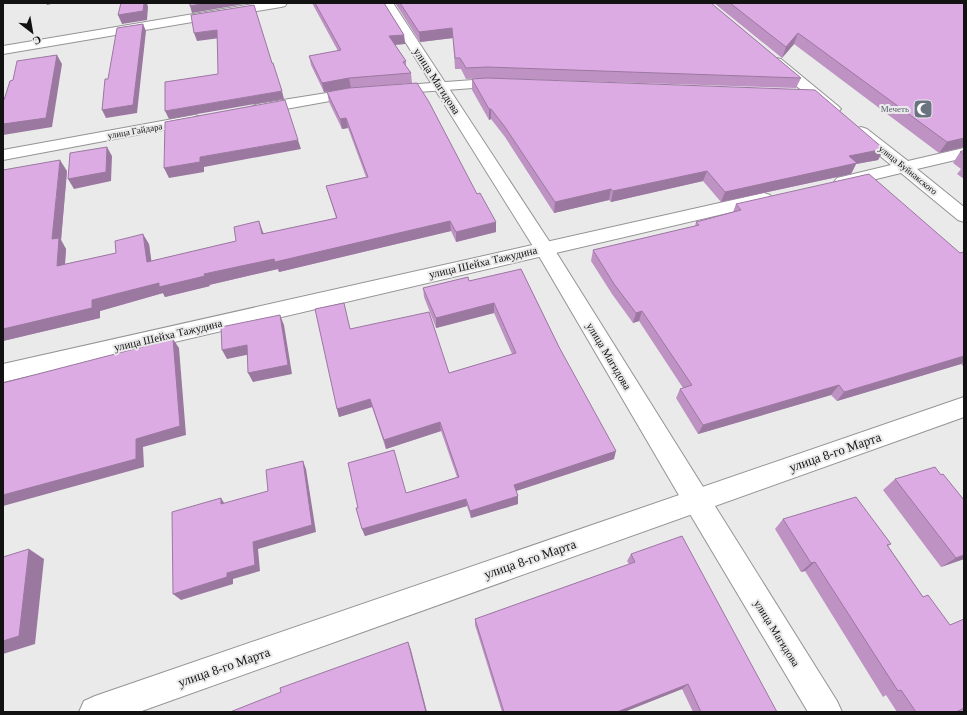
<svg xmlns="http://www.w3.org/2000/svg" width="967" height="715" viewBox="0 0 967 715" font-family="Georgia,serif">
	<rect width="100%" height="100%" fill="#eaeaeb"/>
	<g fill="none" stroke-linecap="round" stroke-linejoin="round">
		<!-- minor casing -->
		<g stroke="#949495" stroke-width="2">
			<g id="minor">
				<polygon points="259,3 287,3 285,6 281,7 3,54 3,46"/>
				<polygon points="776,58 781,59 838,106 841,109 838,112 833,114 828,112 771,65 769,62 771,59"/>
				<polygon points="487,79 507,81 509,84 507,87 502,88 487,87 391,94 386,93 384,90 386,87 391,86"/>
				<polygon points="358,88 363,89 365,92 363,95 258,114 253,112 250,109 253,106 258,104"/>
				<polygon points="195,115 200,117 203,120 200,123 3,160 3,150"/>
				<polygon points="861,127 867,129 908,161 964,148 964,158 917,169 964,207 964,222 958,220 901,173 843,187 837,186 834,182 837,178 891,165 855,135 853,132 855,129"/>
				<polygon points="764,193 770,195 773,199 770,203 3,382 3,364"/>
				<polygon points="964,397 964,417 139,712 79,712 84,701 95,696"/>
			</g>
		</g>
		<!-- major casing -->
		<g stroke="#949495" stroke-width="2">
			<polygon id="major" points="381,3 393,3 551,244 837,701 842,712 808,712 687,509 536,251"/>
		</g>
		<!-- minor -->
		<use href="#minor" fill="#fff" fill-rule="evenodd"/>
		<!-- major -->
		<use href="#major" fill="#fff" fill-rule="evenodd"/>
	</g>
	<!-- wall -->
	<g fill="#be93c4">
		<polygon points="312,3 384,3 404,35 405,44 395,45 406,61 406,66 411,73 412,83 351,88 324,92 311,65 309,56 338,51"/>
		<polygon points="395,3 711,3 801,78 796,88 487,78 466,79 461,69 455,69 453,38 420,42"/>
		<polygon points="714,3 964,3 964,147 939,153 794,44 782,58"/>
		<polygon points="472,79 884,149 878,160 856,164 851,174 721,202 703,181 611,202 609,200 554,213 505,137 491,119 489,120 472,90"/>
		<polygon points="327,92 496,232 456,242 451,231 279,272 278,269 209,285 210,286 165,297 163,293 100,311 100,318 3,341 67,171 61,240 66,249 65,264 116,253 149,244 151,261 236,241 263,232 264,234 336,218 329,196 326,186 366,177 348,128 342,129 329,102"/>
		<polygon points="964,150 964,179 957,174 961,169 953,163 960,152"/>
		<polygon points="736,204 960,253 964,252 964,367 961,364 837,401 831,395 698,434 676,398 680,389 683,388 639,321 633,323 612,294 591,261 593,250 695,226 696,222 733,212"/>
		<polygon points="521,269 614,459 516,491 518,504 471,518 467,506 365,536 362,529 406,493 457,477 441,431 386,449 372,407 339,417 337,409 350,329 449,373 512,354 494,313 436,328 424,297 423,288 469,281"/>
		<polygon points="941,475 964,559 941,567 883,490 895,479"/>
		<polygon points="783,519 891,544 888,546 923,597 950,625 964,619 964,712 897,712 886,695 883,697 805,571 801,572 775,529"/>
		<polygon points="631,554 777,712 693,712 682,689 624,712 502,712 475,625 475,619 629,564 627,561"/>
	</g>
	<!-- shaded-wall -->
	<g fill="#9b78a0">
		<polygon points="46,3 56,3 47,5"/>
		<polygon points="144,3 147,3 148,7 147,20 122,24 118,15"/>
		<polygon points="206,3 250,3 192,13 190,6"/>
		<polygon points="143,24 146,31 137,113 106,118 102,110"/>
		<polygon points="452,28 453,38 420,42 419,32"/>
		<polygon points="217,30 220,38 197,41 194,33"/>
		<polygon points="798,33 794,44 782,58 786,47"/>
		<polygon points="404,35 405,44 390,45 389,36"/>
		<polygon points="57,55 62,64 52,127 3,135 3,124"/>
		<polygon points="349,78 351,88 324,92 322,83"/>
		<polygon points="282,91 284,99 169,119 165,111"/>
		<polygon points="489,109 491,109 491,119 489,120"/>
		<polygon points="346,118 348,128 342,129 340,119"/>
		<polygon points="964,138 964,147 939,153 947,142"/>
		<polygon points="298,140 301,149 204,167 204,172 169,178 164,168 200,157"/>
		<polygon points="107,147 112,156 111,181 74,189 68,179"/>
		<polygon points="884,149 878,160 856,164 851,174 721,202 725,192 849,156"/>
		<polygon points="60,160 67,171 61,240 66,249 64,277 57,266 52,239"/>
		<polygon points="707,171 703,181 611,202 613,191"/>
		<polygon points="611,189 609,200 554,213 555,202"/>
		<polygon points="259,221 263,232 266,245 262,234"/>
		<polygon points="450,221 451,231 279,272 278,269 209,285 210,286 165,297 163,293 100,311 100,318 3,341 3,329 92,300 159,283 204,274"/>
		<polygon points="496,222 496,232 456,242 456,232"/>
		<polygon points="143,234 149,244 153,272 147,262"/>
		<polygon points="494,303 494,313 436,328 436,318"/>
		<polygon points="642,311 639,321 633,323 636,313"/>
		<polygon points="280,315 284,325 292,374 253,382 248,373"/>
		<polygon points="173,339 179,348 186,435 143,447 144,467 3,506 3,495 136,439"/>
		<polygon points="247,345 251,354 227,359 222,350"/>
		<polygon points="964,356 964,361 961,364 837,401 844,392"/>
		<polygon points="839,385 831,395 698,434 703,425"/>
		<polygon points="370,399 372,407 339,417 337,409"/>
		<polygon points="440,422 441,431 386,449 384,440"/>
		<polygon points="616,451 614,459 513,492 514,485"/>
		<polygon points="303,461 306,469 316,532 258,549 260,571 233,579 233,584 181,600 173,594 227,573 253,542"/>
		<polygon points="518,496 518,504 471,518 470,511"/>
		<polygon points="221,498 226,506 221,504"/>
		<polygon points="466,499 467,506 365,536 362,529"/>
		<polygon points="29,549 44,559 35,644 3,654 3,641"/>
		<polygon points="964,555 964,559 941,567 956,558"/>
		<polygon points="815,562 805,571 801,572 811,563"/>
		<polygon points="408,642 411,650 427,712 426,712"/>
		<polygon points="688,684 682,689 624,712 617,712"/>
	</g>
	<!-- building -->
	<g fill="#ddabe4" stroke="#9b78a0">
		<polygon points="121,3 144,3 143,11 118,15"/>
		<polygon points="190,3 206,3 190,6"/>
		<polygon points="315,3 384,3 404,35 389,36 406,61 403,62 411,73 349,78 322,83 309,56 341,50"/>
		<polygon points="400,3 711,3 801,78 487,67 466,68 460,58 455,58 452,28 419,32"/>
		<polygon points="730,3 964,3 964,138 947,142 798,33 786,47"/>
		<polygon points="254,5 272,63 273,63 282,91 165,111 165,82 218,74 217,30 194,33 191,15"/>
		<polygon points="143,24 133,105 102,110 105,79 108,79 117,28"/>
		<polygon points="57,55 46,118 3,124 3,101 4,100 10,81 13,80 17,61"/>
		<polygon points="487,78 815,90 884,149 849,156 857,163 725,192 707,171 613,191 611,189 555,202 505,127 491,109 489,109 472,79"/>
		<polygon points="417,83 429,102 477,194 480,193 496,222 456,232 450,221 275,262 274,259 204,274 205,276 159,287 159,283 92,300 92,308 3,329 3,170 60,160 52,239 59,238 57,266 116,253 115,241 143,234 147,262 236,241 234,227 259,221 262,234 337,218 326,186 368,177 346,118 340,119 327,92 349,88"/>
		<polygon points="285,100 298,140 200,157 200,162 164,168 165,122"/>
		<polygon points="107,147 106,172 68,179 70,153"/>
		<polygon points="964,150 964,154 960,152"/>
		<polygon points="869,174 960,253 964,252 964,356 844,392 839,385 703,425 680,389 692,385 642,311 636,313 614,284 593,250 699,225 696,222 741,210 736,204"/>
		<polygon points="521,269 559,347 616,451 514,485 518,496 470,511 466,499 362,529 356,508 358,508 348,463 394,450 406,493 459,477 440,422 384,440 370,399 337,409 315,309 344,303 350,329 429,312 449,373 516,353 494,303 436,318 423,288 468,277 469,281"/>
		<polygon points="280,315 288,365 248,373 247,345 222,350 221,327"/>
		<polygon points="173,339 180,426 136,439 136,459 3,495 3,383"/>
		<polygon points="303,461 312,525 253,542 255,565 227,573 227,577 173,594 172,512 221,498 221,504 268,491 266,470"/>
		<polygon points="935,467 941,475 943,474 964,500 964,555 956,558 895,479"/>
		<polygon points="856,497 891,544 887,545 923,597 928,595 950,625 964,619 964,708 956,712 916,712 901,690 898,691 815,562 811,563 783,519"/>
		<polygon points="682,536 777,712 701,712 688,684 617,712 504,712 475,619 635,562 631,554"/>
		<polygon points="29,549 19,636 3,641 3,557"/>
		<polygon points="408,642 426,712 230,712 281,692 280,688"/>
	</g>
	<!-- icons -->
	<defs>
		<g id="mosque-square" transform="scale(1)"><rect x="-9" y="-9" width="18" height="18" rx="4" fill="#6b7280" stroke="#eaeaeb"/><path d="M3.5-4.9A6 6 0 1 0 3.5 4.9A5 5 0 1 1 3.5-4.9Z" fill="#fff"/></g>
	</defs>
	<g fill-rule="evenodd">
		<use href="#mosque-square" x="923" y="109"/>
	</g>
	<g text-anchor="middle" dominant-baseline="central" stroke-width="4" stroke-linejoin="round" paint-order="stroke">
		<!-- far-worship labels -->
		<g font-size="9" fill="#5b616d" stroke="#eaeaeb" text-anchor="end">
			<text x="909" y="109">Мечеть</text>
		</g>
		<!-- far-street labels -->
		<g font-size="9" fill="#121212" stroke="#eaeaeb">
			<text transform="translate(135 131) rotate(-10)">улица Гайдара</text>
			<text transform="translate(908 170) rotate(39)">улица Буйнакского</text>
		</g>
		<!-- street labels -->
		<g font-size="11" fill="#121212" stroke="#eaeaeb">
			<text transform="translate(437 81) rotate(57)">улица Магидова</text>
			<text transform="translate(483 262) rotate(-13)">улица Шейха Тажудина</text>
			<text transform="translate(168 335) rotate(-13)">улица Шейха Тажудина</text>
			<text transform="translate(609 356) rotate(59)">улица Магидова</text>
			<text transform="translate(777 633) rotate(58)">улица Магидова</text>
		</g>
		<!-- near-street labels -->
		<g font-size="13" fill="#121212" stroke="#eaeaeb">
			<text transform="translate(835 452) rotate(-19)">улица 8-го Марта</text>
			<text transform="translate(530 559) rotate(-19)">улица 8-го Марта</text>
			<text transform="translate(224 667) rotate(-19)">улица 8-го Марта</text>
		</g>
	</g>
	<!-- border -->
	<rect width="967" height="715" fill="none" stroke="#121212" stroke-width="8"/>
	<!-- north arrow -->
	<g transform="translate(32 32) rotate(149)" stroke="#eaeaeb" stroke-width="3" paint-order="stroke">
	<path d="M0-3L7 15L0 10L-7 15Z" fill="#121212"/>
	<text y="-6" font-size="11" font-weight="bold" text-anchor="middle" fill="#121212">С</text>
	</g>
</svg>
